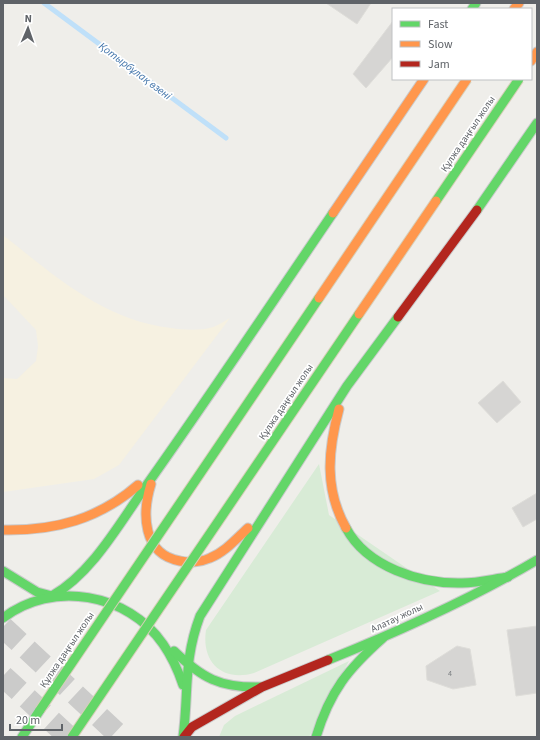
<svg xmlns="http://www.w3.org/2000/svg" width="540" height="740" viewBox="0 0 540 740" font-family="'Source Sans 3',sans-serif">
	<rect width="100%" height="100%" fill="#efeeea"/>
	<!-- green -->
	<g fill="#d8ebd6">
		<path d="M319,464L329,515L440,591L254,673C223,682 201,663 206,630Z"/>
		<polygon points="349,661 309,737 219,737 224,725 235,716"/>
	</g>
	<!-- sand -->
	<path fill="#f6f1e1" d="M3,235C55,276 103,320 171,328C184,330 201,331 213,327C219,325 224,321 230,318L119,465L94,479L3,492V378L17,379L36,361L38,346L36,330L3,295Z"/>
	<g fill="none" stroke-linecap="round" stroke-linejoin="round">
		<!-- stream -->
		<polyline stroke="#bfe0f9" stroke-width="5" points="44,3 226,138"/>
	</g>
	<!-- building -->
	<g fill="#d6d5d3" stroke="#deddd9">
		<polygon points="326,3 371,3 357,24"/>
		<polygon points="393,21 393,57 366,88 353,74"/>
		<polygon points="503,381 521,402 497,423 478,403"/>
		<polygon points="537,493 537,519 523,527 512,508"/>
		<polygon points="537,626 537,693 516,696 507,630"/>
		<polygon points="457,646 470,649 476,685 453,689 427,680 426,666"/>
	</g>
	<g fill="none" stroke-linecap="round" stroke-linejoin="round">
		<!-- primary-tunnel -->
		<g stroke="#cbcbca" stroke-width="22" stroke-dasharray="22 11" stroke-linecap="butt">
			<polyline points="3,627 121,737"/>
			<polyline points="3,676 69,737"/>
		</g>
		<!-- fast casing -->
		<g stroke="#cacacb" stroke-width="11">
			<g id="fast">
				<polyline points="472,9 476,3"/>
				<polyline points="477,210 537,123"/>
				<path d="M346,528C367,567 420,584 462,583C478,583 493,579 508,577"/>
				<path d="M3,571L37,592L52,596C93,572 119,524 146,486C210,396 271,304 333,213"/>
				<path d="M3,618C52,580 128,593 163,644C172,657 178,670 183,685"/>
				<path d="M174,651C202,678 220,688 260,687"/>
				<path d="M328,660C400,631 471,599 537,560"/>
				<polyline points="22,737 40,710"/>
				<path d="M183,737C189,692 183,661 200,616L347,386L398,317"/>
				<path d="M316,737C330,691 348,669 383,638"/>
			</g>
		</g>
		<!-- slow casing -->
		<g stroke="#cacacb" stroke-width="11">
			<g id="slow">
				<polyline points="514,9 519,3"/>
				<polyline points="531,61 537,52"/>
				<polyline points="333,213 424,79"/>
				<path d="M339,409C328,450 324,489 346,528"/>
				<path d="M151,484C142,513 142,554 180,561C189,563 201,562 210,558C225,552 236,539 248,528"/>
				<path d="M3,530C55,531 99,519 138,485"/>
			</g>
		</g>
		<!-- jam casing -->
		<g stroke="#cacacb" stroke-width="11">
			<g id="jam">
				<polyline points="398,317 477,210"/>
				<polyline points="184,737 192,727 262,687 328,660"/>
			</g>
		</g>
		<!-- fast -->
		<use href="#fast" stroke="#63d668" stroke-width="9"/>
		<!-- slow -->
		<use href="#slow" stroke="#ff974d" stroke-width="9"/>
		<!-- jam -->
		<use href="#jam" stroke="#b3261e" stroke-width="9"/>
		<!-- fast-bridge casing -->
		<g stroke="#d7ceb8" stroke-width="11" stroke-linecap="butt">
			<g id="fast-bridge">
				<polyline points="436,201 519,79"/>
				<polyline points="40,710 319,298"/>
				<polyline points="72,737 359,314"/>
			</g>
		</g>
		<!-- slow-bridge casing -->
		<g stroke="#d7ceb8" stroke-width="11" stroke-linecap="butt">
			<g id="slow-bridge">
				<polyline points="319,298 467,79"/>
				<polyline points="359,314 436,201"/>
			</g>
		</g>
		<!-- fast-bridge -->
		<use href="#fast-bridge" stroke="#63d668" stroke-width="9"/>
		<!-- slow-bridge -->
		<use href="#slow-bridge" stroke="#ff974d" stroke-width="9"/>
	</g>
	<g text-anchor="middle" dominant-baseline="central" stroke-width="3.5" stroke-linejoin="round" paint-order="stroke">
		<!-- number labels -->
		<g font-size="8" fill="#7e8184">
			<text x="450" y="673">4</text>
		</g>
		<!-- street labels -->
		<g font-size="10" fill="#5f6368" stroke="#fff">
			<text transform="translate(468 134) rotate(-56)">Құлжа даңғыл жолы</text>
			<text transform="translate(286 402) rotate(-56)">Құлжа даңғыл жолы</text>
			<text transform="translate(397 618) rotate(-25)">Алатау жолы</text>
			<text transform="translate(67 650) rotate(-56)">Құлжа даңғыл жолы</text>
		</g>
		<!-- water labels -->
		<g font-size="11" font-style="italic" fill="#4174aa" stroke="#fff">
			<text transform="translate(135 71) rotate(37)">Қотырбұлақ өзені</text>
		</g>
	</g>
	<!-- border -->
	<rect width="540" height="740" fill="none" stroke="#5f6368" stroke-width="8"/>
	<!-- legend -->
	<rect x="392" y="8" width="140" height="72" fill="#ffffff" stroke="#bfc1c3"/>
	<rect x="400" y="21" width="20" height="6" fill="#63d668" stroke="#bfc1c3"/>
	<text x="428" y="28" font-size="12" fill="#5f6368">Fast</text>
	<rect x="400" y="41" width="20" height="6" fill="#ff974d" stroke="#bfc1c3"/>
	<text x="428" y="48" font-size="12" fill="#5f6368">Slow</text>
	<rect x="400" y="61" width="20" height="6" fill="#b3261e" stroke="#bfc1c3"/>
	<text x="428" y="68" font-size="12" fill="#5f6368">Jam</text>
	<!-- north arrow -->
	<g transform="translate(28 28) rotate(2)" stroke="#ffffff" stroke-width="3" paint-order="stroke">
	<path d="M0-3L7 15L0 10L-7 15Z" fill="#5f6368"/>
	<text y="-6" font-size="11" font-weight="bold" text-anchor="middle" fill="#5f6368">N</text>
	</g>
	<!-- scale -->
	<path d="M10 724v6h52v-6" fill="none" stroke="#5f6368" stroke-width="2"/>
	<text x="16" y="724" font-size="12" fill="#5f6368" stroke="#ffffff" stroke-width="3" paint-order="stroke">20 m</text>
</svg>
